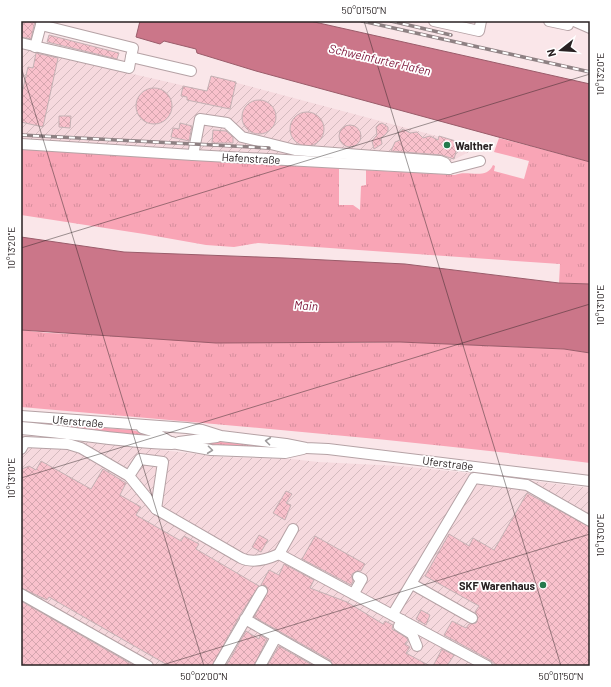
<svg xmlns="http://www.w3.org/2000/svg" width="611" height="687" viewBox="0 0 611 687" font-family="Barlow,sans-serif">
	<defs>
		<pattern id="industrial-furrows" width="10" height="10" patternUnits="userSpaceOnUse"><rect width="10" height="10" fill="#f6d9de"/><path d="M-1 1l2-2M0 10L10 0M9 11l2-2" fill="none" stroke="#d3babe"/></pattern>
		<pattern id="grass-tufts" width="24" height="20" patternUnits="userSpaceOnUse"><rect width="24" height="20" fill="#f9a5b6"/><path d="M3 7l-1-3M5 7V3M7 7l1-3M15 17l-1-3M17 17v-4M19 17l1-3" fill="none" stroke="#d58e9c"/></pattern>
		<pattern id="building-cross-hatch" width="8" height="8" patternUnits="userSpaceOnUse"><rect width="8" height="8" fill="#f9c1cc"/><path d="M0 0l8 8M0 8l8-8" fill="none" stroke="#d5a6af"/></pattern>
	</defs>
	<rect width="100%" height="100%" fill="#fae6e9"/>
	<!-- industrial -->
	<g fill="url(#industrial-furrows)">
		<polygon points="24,49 207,91 211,76 478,147 448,163 441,164 74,144 21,139 21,63"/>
		<polygon points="21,437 108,444 224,457 292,459 318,462 399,466 459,472 590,488 590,666 21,666"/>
	</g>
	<!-- grass -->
	<g fill="url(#grass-tufts)">
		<path d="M499,138L590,162V284L559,283L560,264L258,243L234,247L206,245L144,234L21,215V148L339,168V205H353L360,210L361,186L366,185V170L455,175C467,169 486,181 493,165L495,166L494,171L524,179L529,161L494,152Z"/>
		<path d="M21,330L48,333L350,343L400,342L564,349L590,353V463C401,439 211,424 21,407Z"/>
		<polygon points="21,421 131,430 145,433 152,437 21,423"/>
		<polygon points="221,442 284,448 228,448 199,443"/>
	</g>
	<!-- water -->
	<g fill="#cb7689" stroke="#9a5c6a">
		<polygon points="140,21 310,21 590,84 590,162 256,71 197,53 196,49 164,41 160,44 136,37"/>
		<polygon points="21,237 124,252 285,258 405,264 559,283 590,284 590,353 564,349 400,342 216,343 21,330"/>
	</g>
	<!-- building -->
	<g fill="url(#building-cross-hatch)" stroke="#c4b1b4">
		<polygon points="23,21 35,21 31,39 21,37"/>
		<polygon points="49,35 119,53 117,59 47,42"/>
		<polygon points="36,53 58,58 43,127 21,122 21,97 28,67 33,68"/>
		<polygon points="211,76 236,82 230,109 187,100 187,97 181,96 183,86 207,91"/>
		<circle cx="154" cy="106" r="18"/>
		<circle cx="259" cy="117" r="17"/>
		<circle cx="307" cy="129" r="17"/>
		<polygon points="59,116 71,116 70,128 59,127"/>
		<polygon points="180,123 192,126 189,141 171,137 173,128 179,129"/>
		<polygon points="382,123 388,127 388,131 386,134 381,138 382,144 374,149 372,141 377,135 376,127 379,124"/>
		<circle cx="350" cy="136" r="11"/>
		<polygon points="403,129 410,133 417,132 423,138 430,136 438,140 439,136 459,142 454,159 441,155 391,151 395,142 400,140 398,133"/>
		<polygon points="213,130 226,131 233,137 233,143 212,143"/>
		<polygon points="41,461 91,489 103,469 126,483 120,495 141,507 136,515 181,541 184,536 199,544 196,549 259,586 240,615 212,666 169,666 49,597 47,600 21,588 21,470 22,469 29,466 36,470"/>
		<polygon points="286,491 292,494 286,503 291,505 285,520 273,513"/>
		<polygon points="527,493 590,527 590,666 497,666 490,660 444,635 452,621 466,628 469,624 476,623 478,618 475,612 479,606 425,576 449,534 469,546 473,538 494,550"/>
		<polygon points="259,535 268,540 261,552 252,547"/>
		<polygon points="315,536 365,564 361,571 357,571 352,574 352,578 353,581 351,585 302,559"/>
		<polygon points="284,564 314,580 310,588 347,602 383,624 385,621 393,625 392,629 407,638 408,640 405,644 410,647 406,653 430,666 333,666 330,660 254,617 268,591 266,586 261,585 269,570 279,575"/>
		<polygon points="21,601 135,666 21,666"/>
		<polygon points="421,610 430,615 426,625 416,619"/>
		<polygon points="246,631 259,639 260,635 267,639 254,666 226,666"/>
		<polygon points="279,646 314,666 267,666"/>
		<polygon points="442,649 454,655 447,666 433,666"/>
	</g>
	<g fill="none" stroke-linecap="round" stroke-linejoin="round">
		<!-- minor casing -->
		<g stroke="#b5a2a5" stroke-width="12">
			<g id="minor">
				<polyline points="434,21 479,31 481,21"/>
				<polyline points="549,21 568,25 569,21"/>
				<polyline points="574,21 590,28"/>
				<polyline points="41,25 133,48 131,57"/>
				<polyline points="21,43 129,68 131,57 191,71"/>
				<polyline points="35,47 42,21"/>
				<polyline points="21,144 193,155 449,169 480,161"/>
				<polyline points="193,155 200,119 227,123 242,137 295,150 440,161 445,163 449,169"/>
				<polyline points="21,416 187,428 202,430 221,436 286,444 306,448 328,449 590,481"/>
				<polyline points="142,428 152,431 172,443 211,450 285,453 303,449"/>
				<polyline points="179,442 217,437"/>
				<path d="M21,449L25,442L68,444L81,448L129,476L156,509L241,558C253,564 268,559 279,554"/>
				<polyline points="129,476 140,459 163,462 156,509"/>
				<polyline points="293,529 279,554 487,666"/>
				<polyline points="412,584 472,618"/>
				<polyline points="354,593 362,579 358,577"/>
				<polyline points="21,594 148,666"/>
				<polyline points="393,614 474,478 527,485 590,521"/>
				<polyline points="245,619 327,666"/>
				<polyline points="402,620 399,626 412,634 417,646"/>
				<polyline points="218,666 262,591"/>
				<polyline points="260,666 276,637"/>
			</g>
		</g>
		<!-- major casing -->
		<g stroke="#b5a2a5" stroke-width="14">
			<path id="major" d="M21,428C71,432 121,442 172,443"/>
		</g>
		<!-- minor -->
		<use href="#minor" stroke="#fff" stroke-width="10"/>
		<!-- major -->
		<use href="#major" stroke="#fff" stroke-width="12"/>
		<!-- rail casing -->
		<g stroke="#8e8183" stroke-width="3.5">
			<g id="rail">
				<polyline points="362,21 590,72"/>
				<polyline points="391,21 451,35"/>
				<polyline points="21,135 269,148"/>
			</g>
		</g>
		<!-- rail -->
		<use href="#rail" stroke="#fff" stroke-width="2" stroke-dasharray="6" stroke-linecap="butt"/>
	</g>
	<!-- one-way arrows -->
	<defs><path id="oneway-chevron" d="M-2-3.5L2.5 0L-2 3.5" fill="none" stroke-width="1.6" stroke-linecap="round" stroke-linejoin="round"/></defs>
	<g stroke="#9e9b9c">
		<use href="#oneway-chevron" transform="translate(268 441) rotate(-173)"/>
		<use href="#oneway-chevron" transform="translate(210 450) rotate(7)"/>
	</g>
	<!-- ticks -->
	<path fill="none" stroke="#282122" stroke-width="1" stroke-opacity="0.45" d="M364,21L561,666M21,67L204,666M21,248L590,74M21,478L590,304M159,666L590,534"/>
	<!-- markers -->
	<g fill="#247a4d" stroke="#fff" stroke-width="1.5">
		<circle cx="447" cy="145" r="4"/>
		<circle cx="543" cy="585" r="4"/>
	</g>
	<g text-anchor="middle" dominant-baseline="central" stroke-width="3.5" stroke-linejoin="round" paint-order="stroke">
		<!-- poi labels -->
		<g font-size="11" font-weight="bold" fill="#282122" stroke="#fff" text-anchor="start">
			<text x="455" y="145">Walther</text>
			<text x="535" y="585" text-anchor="end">SKF Warenhaus</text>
		</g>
		<!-- street labels -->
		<g font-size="11" fill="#282122" stroke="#fff">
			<text transform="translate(251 158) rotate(3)">Hafenstraße</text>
			<text transform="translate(78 421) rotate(5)">Uferstraße</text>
			<text transform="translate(448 463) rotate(7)">Uferstraße</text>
		</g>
		<!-- water labels -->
		<g font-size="12" font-style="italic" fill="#7f173b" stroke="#fff">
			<text transform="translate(380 59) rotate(13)">Schweinfurter Hafen</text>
			<text transform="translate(306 305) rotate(3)">Main</text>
		</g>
	</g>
	<!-- border -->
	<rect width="611" height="687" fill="none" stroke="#ffffff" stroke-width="44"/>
	<!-- north arrow -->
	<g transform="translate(561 50) rotate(253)" stroke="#ffffff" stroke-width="3" paint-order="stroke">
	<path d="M0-3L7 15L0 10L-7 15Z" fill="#282122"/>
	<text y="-6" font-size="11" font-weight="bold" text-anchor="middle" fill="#282122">N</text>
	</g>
	<rect x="22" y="22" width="567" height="643" fill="none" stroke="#282122" stroke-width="1.5"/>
	<g font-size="10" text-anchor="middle" fill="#282122">
		<text x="364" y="14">50°01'50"N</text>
		<text transform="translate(600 74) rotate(-90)" y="4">10°13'20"E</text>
		<text transform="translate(11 248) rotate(-90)" y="4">10°13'20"E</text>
		<text transform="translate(600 305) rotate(-90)" y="4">10°13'10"E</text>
		<text transform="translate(11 478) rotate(-90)" y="4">10°13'10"E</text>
		<text transform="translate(600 535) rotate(-90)" y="4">10°13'00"E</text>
		<text x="204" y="680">50°02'00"N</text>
		<text x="561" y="680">50°01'50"N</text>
	</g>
</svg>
